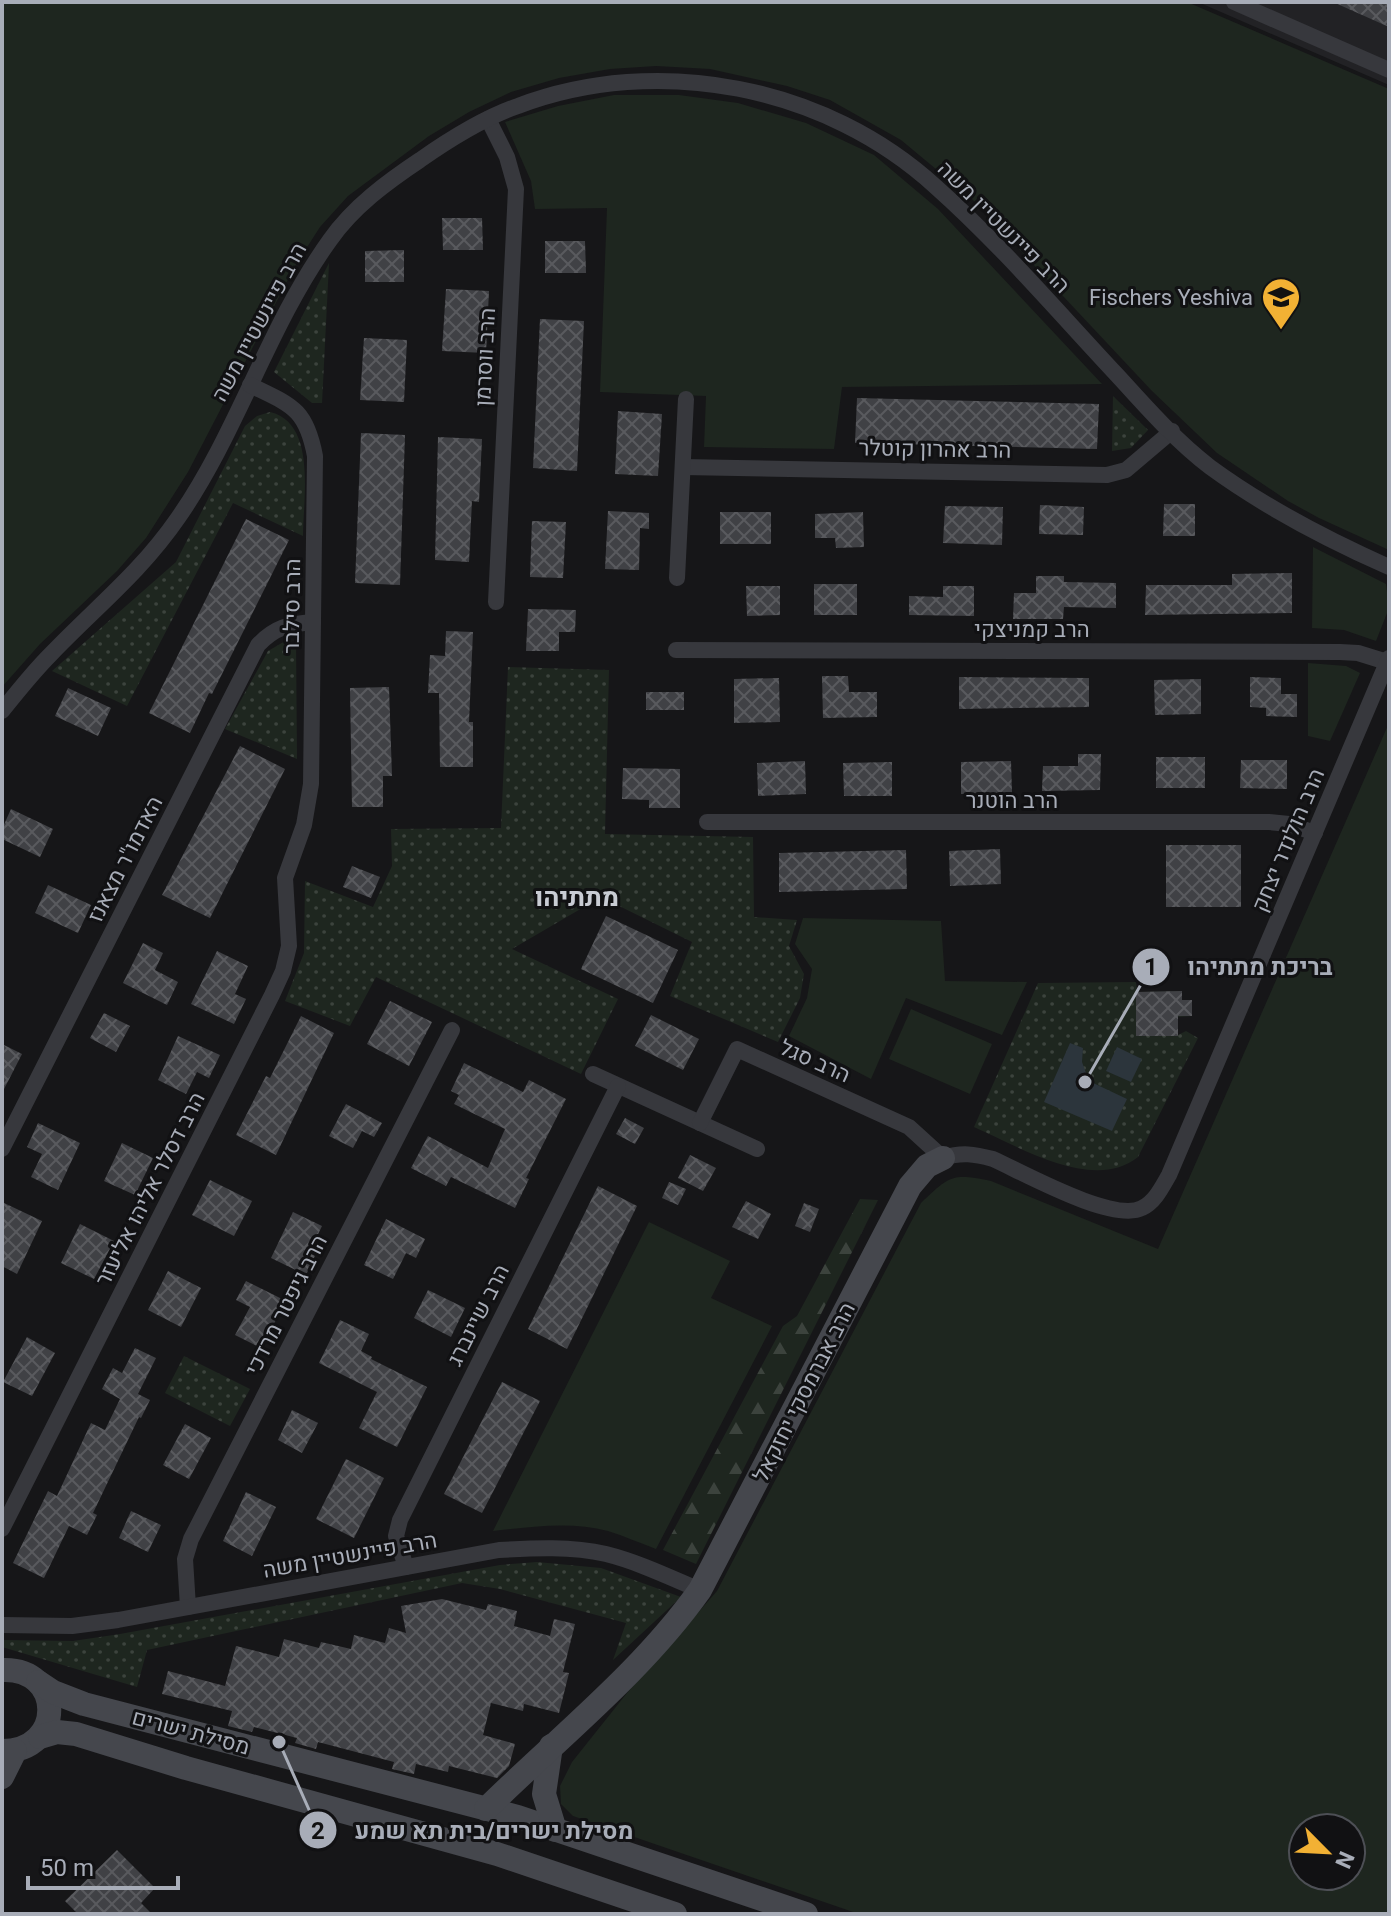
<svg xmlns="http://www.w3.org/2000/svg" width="1391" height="1916" viewBox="0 0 1391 1916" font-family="Roboto,Heebo,sans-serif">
	<defs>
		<pattern id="forest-firs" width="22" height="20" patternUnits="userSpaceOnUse" patternTransform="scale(2)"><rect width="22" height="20" fill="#1e261f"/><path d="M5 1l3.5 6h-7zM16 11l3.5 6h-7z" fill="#3c433d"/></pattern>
		<pattern id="park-dots" width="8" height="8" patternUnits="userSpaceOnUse" patternTransform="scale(2)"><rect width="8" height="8" fill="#1e261f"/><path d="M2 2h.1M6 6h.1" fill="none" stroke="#3c433d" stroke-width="1.8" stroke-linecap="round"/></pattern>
		<pattern id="building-cross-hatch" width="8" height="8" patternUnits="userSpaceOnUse" patternTransform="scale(2)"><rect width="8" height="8" fill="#404145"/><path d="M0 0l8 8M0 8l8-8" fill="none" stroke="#595a5e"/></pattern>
	</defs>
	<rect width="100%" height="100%" fill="#161618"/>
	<!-- built -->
	<polygon fill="#222225" points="1198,2 1389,2 1389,85"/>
	<!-- grass -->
	<g fill="#1e261f" fill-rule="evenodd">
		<polygon points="2,2 1187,2 1389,89 1389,550 1319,518 1288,501 1217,453 1152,391 972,199 901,140 830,100 787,86 710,69 656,66 610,69 559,78 511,92 469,112 429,136 348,196 320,227 295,266 188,472 146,538 117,571 40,644 2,687"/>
		<polygon points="614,95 679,95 738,103 806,123 874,155 938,209 1102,384 842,387 834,449 704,447 706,396 600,392 607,208 535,209 531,181 505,122 558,106"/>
		<polygon points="1313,547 1386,584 1389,608 1376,641 1344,630 1312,628"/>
		<polygon points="1308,663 1346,666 1360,673 1330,741 1308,736"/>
		<path d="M1389,723V1914H859L573,1816L561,1804L560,1786L572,1762L627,1693L717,1591L921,1203C950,1176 951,1173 991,1181L1158,1249ZM1303,1828H1351V1876H1303Z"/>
		<polygon points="803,918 941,921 945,981 1027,982 1002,1035 906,998 871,1079 789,1036 807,998 812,969 795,944"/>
		<polygon points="911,1009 992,1044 970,1094 889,1059"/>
		<path d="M649,1222L730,1261L711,1298L772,1326L656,1549C640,1543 624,1536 608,1531C571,1521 530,1527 493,1531Z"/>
	</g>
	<!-- forest -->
	<polygon fill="url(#forest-firs)" points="860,1199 878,1200 696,1564 663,1550 783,1326 797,1316"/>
	<!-- park -->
	<g fill="url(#park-dots)">
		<polygon points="329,263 322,403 312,403 274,372"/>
		<polygon points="1113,396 1148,430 1131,448 1112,451"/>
		<path d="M270,412C317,423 303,499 303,536L233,503L127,706L52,671L176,562L245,426L257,416Z"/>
		<polygon points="287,640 296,643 297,759 225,729 268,651"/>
		<polygon points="508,667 609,670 605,834 753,837 754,917 797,920 789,946 804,974 800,998 778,1042 670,996 692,942 601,897 512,949 618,999 581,1074 376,977 350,1026 285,1001 304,953 305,881 373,907 392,866 391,829 501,828"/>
		<path d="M1136,982L1137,992L1182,991V1000H1192V1016L1178,1017V1035L1186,1031L1198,1038L1138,1157C1093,1193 1018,1146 974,1127L1038,983Z"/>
		<polygon points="184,1356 250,1389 230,1426 165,1393"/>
		<polygon points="537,1562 601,1568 681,1597 613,1660 626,1623 500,1589 462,1583 147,1650 137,1687 2,1647 2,1640 73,1641 120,1634 500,1565"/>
	</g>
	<!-- water -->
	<g fill="#2c353c">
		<polygon points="1070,1043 1083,1048 1082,1062 1089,1081 1127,1099 1112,1131 1044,1102"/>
		<polygon points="1117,1047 1142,1059 1131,1082 1106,1071"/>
	</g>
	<!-- building -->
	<g fill="url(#building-cross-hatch)">
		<polygon points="1333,2 1389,2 1389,27"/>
		<polygon points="442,218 482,218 483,250 443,250"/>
		<polygon points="545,241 585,241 586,273 545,273"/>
		<polygon points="404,250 404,282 365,282 365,251"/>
		<polygon points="446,289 489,291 486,353 442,351"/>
		<polygon points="540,319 584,321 577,471 533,468"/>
		<polygon points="364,338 407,340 404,402 360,400"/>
		<polygon points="857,398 1099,404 1097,449 855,443"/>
		<polygon points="618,411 662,414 658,476 615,474"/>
		<polygon points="361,433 405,435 400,585 355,583"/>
		<polygon points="438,437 482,439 479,502 472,501 469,562 435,560"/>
		<polygon points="1164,504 1195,504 1195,536 1163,536"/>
		<polygon points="1040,505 1084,507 1083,535 1039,534"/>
		<polygon points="945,506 1003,507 1002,545 943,543"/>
		<polygon points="608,511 649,513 649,529 640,528 639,570 605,569"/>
		<rect x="720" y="512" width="51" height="32"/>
		<polygon points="863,512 864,547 836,548 835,538 815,538 815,514"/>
		<polygon points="246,519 289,540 212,694 209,693 190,733 149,713"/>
		<polygon points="532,521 566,522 563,578 530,577"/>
		<polygon points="1292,573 1292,613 1145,615 1146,585 1232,585 1232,574"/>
		<polygon points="1036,576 1064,576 1064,582 1116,583 1116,608 1064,607 1063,619 1013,619 1014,593 1036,593"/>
		<rect x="814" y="584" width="43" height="31"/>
		<polygon points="746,586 780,586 780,615 747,616"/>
		<polygon points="943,586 974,586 974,616 909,615 909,596 943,597"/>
		<polygon points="528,609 576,610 575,632 559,632 559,651 526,651"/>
		<polygon points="446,631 473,632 469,722 473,722 473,767 440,767 439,693 428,693 430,655 445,656"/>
		<polygon points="822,676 848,676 849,692 877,692 877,717 823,718"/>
		<polygon points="959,677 1089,678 1089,707 959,709"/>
		<polygon points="1250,677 1281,678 1281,694 1297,694 1297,717 1266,716 1266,708 1250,707"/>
		<polygon points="779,678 780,722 734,723 734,679"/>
		<polygon points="1201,679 1201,714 1155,715 1154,680"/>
		<polygon points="389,687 392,776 383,776 383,807 352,807 350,688"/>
		<polygon points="68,688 111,708 98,736 55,716"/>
		<rect x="646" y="692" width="38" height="18"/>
		<polygon points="240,746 285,769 210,918 162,895"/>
		<polygon points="1078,754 1101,754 1100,790 1042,791 1043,766 1078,766"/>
		<rect x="1156" y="757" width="49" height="31"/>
		<polygon points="1241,760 1287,760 1287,789 1240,788"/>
		<polygon points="805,761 806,794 758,796 757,763"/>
		<polygon points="1011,761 1012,793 961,794 961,762"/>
		<polygon points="892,762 892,796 844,796 843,763"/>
		<polygon points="623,768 680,769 680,808 649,808 649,800 622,799"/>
		<polygon points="11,809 53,829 40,857 2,839 2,829"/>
		<rect x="1166" y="845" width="75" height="62"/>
		<polygon points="1000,849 1001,884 950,886 949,851"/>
		<polygon points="906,850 907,889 779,892 779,853"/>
		<polygon points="352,866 380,877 371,898 343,887"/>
		<polygon points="48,885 91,905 78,933 35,913"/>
		<polygon points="606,916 678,950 653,1003 581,969"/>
		<polygon points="143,943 163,953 155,970 178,982 167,1005 123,983"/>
		<polygon points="217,951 248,966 235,994 246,999 234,1024 191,1004"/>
		<polygon points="1182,991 1182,1000 1192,1000 1192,1016 1178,1016 1178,1036 1136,1036 1136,992"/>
		<polygon points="390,1001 432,1022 409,1066 367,1044"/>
		<polygon points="104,1013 130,1026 116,1052 90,1038"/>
		<polygon points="651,1015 699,1039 683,1070 635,1046"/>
		<polygon points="301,1016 334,1033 276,1155 236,1135 266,1076 270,1078"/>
		<polygon points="178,1036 220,1055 209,1078 197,1072 186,1094 158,1080"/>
		<polygon points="2,1044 22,1054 2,1093"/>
		<polygon points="464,1063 523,1092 529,1080 566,1099 526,1178 529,1179 515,1208 451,1177 446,1186 411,1168 428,1136 488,1168 505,1129 454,1104 459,1095 451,1091"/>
		<polygon points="346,1104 382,1123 374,1137 362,1131 353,1148 329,1136"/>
		<polygon points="625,1118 644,1128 635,1144 616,1134"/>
		<polygon points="38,1123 80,1143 58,1190 31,1177 42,1154 27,1147"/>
		<polygon points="122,1143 153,1158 135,1195 104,1181"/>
		<polygon points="690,1155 716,1168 703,1191 678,1178"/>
		<polygon points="210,1180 252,1201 234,1236 192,1215"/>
		<polygon points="669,1182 686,1189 678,1205 662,1198"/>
		<polygon points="598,1186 637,1206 567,1349 528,1329"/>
		<polygon points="746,1201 771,1214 758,1239 732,1227"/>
		<polygon points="2,1202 42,1221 17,1274 2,1266"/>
		<polygon points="804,1203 819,1209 810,1232 795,1226"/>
		<polygon points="293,1212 322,1226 309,1253 315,1256 306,1275 271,1258"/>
		<polygon points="386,1219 425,1239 416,1258 406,1253 393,1279 364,1265"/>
		<polygon points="80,1224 114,1241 94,1279 61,1263"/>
		<polygon points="168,1271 201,1288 181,1327 148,1310"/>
		<polygon points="246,1281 286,1301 261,1348 235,1335 250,1307 236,1300"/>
		<polygon points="428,1290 465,1308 451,1337 414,1318"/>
		<polygon points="340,1320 369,1334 361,1351 372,1357 371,1359 427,1387 397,1447 359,1428 377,1392 319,1363"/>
		<polygon points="27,1337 55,1353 32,1396 3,1382"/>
		<polygon points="135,1348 156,1358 138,1394 150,1400 141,1418 139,1417 93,1513 97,1515 87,1535 69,1526 44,1578 13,1563 48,1491 57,1496 91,1423 105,1430 120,1399 102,1389 113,1368 122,1373"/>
		<polygon points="502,1382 540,1401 482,1513 444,1494"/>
		<polygon points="292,1410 318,1423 302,1453 278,1440"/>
		<polygon points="185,1424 211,1438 189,1479 163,1465"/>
		<polygon points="346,1459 384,1478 354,1538 316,1519"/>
		<polygon points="246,1492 276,1507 252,1556 223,1541"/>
		<polygon points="131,1511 161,1525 148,1552 119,1538"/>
		<polygon points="442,1599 486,1610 488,1604 517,1611 514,1626 550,1636 554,1619 575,1624 563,1672 569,1673 559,1713 524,1704 523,1711 491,1703 483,1735 515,1744 509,1766 497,1778 449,1766 448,1772 416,1764 414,1774 392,1769 394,1762 318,1742 316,1749 295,1743 297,1738 254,1727 252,1732 228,1726 232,1711 162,1694 168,1671 225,1686 236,1646 279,1657 284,1639 319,1648 321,1642 351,1649 354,1635 385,1643 389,1628 406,1633 401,1606"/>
		<polygon points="117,1850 155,1888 141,1903 152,1914 78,1914 65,1901"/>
	</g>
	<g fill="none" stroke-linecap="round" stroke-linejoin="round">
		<!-- street -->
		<g stroke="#37383d" stroke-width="16">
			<polyline points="1234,2 1389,70"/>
			<polyline points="488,119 507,157 516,189 496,602"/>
			<polyline points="683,467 1107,475 1126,470 1172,431"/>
			<polyline points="677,578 686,399"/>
			<polyline points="676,650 1340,652 1358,653 1387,662"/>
			<path d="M2,711C18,691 33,672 51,654C96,607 140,573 178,518C238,432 268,326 330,240C353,207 387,182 420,160C450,139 483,118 518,106C658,53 826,86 936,187C1001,245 1058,312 1117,375C1146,407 1176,441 1210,467C1266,508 1326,539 1389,567"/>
			<polyline points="707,822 1269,822 1289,824 1315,833"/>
			<polyline points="593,1074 757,1149"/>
			<path d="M700,1123L737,1049L909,1127L943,1158C962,1152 974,1154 993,1159C1024,1173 1113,1223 1142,1208C1155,1202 1162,1187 1169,1175L1389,658"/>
			<path d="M2,1149L258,645C275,627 289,624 313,622"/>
			<path d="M2,1529L272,995L283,971L289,946L285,878L304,825L311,784L315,456C306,408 291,405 250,385"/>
			<polyline points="406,1567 396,1536 400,1520 618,1086"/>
			<polyline points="188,1607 185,1559 191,1539 452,1030"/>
			<path d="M2,1625L72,1626L118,1620L499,1550C534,1548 571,1546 606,1554C638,1562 669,1577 700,1590"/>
		</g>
		<!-- secondary -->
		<g stroke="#45474d" stroke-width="24">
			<path d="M2,1670C64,1667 66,1751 2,1751"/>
			<polyline points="38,1682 53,1692 84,1704 518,1817 806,1914"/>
			<polyline points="40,1737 57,1732 76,1734 186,1768 497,1854 675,1914"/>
			<polyline points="551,1746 544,1794 555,1830"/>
			<polyline points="2,1777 15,1751"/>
			<path d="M486,1809C558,1738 641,1673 700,1590L910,1186L927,1166L943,1158"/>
		</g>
	</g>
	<!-- icons -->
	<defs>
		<g id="university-pin" transform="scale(2)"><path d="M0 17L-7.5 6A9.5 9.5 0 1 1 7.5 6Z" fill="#f2b134" stroke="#111113"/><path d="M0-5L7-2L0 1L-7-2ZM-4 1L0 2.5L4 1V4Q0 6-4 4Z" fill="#111"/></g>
	</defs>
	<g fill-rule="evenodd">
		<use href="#university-pin" x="1281" y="297"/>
	</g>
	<g text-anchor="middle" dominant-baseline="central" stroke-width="6" stroke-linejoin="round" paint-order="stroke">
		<!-- street labels -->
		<g font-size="22" fill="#a8adb8" stroke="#111113">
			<text transform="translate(1004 227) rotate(45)">הרב פיינשטיין משה</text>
			<text transform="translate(259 322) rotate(-62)">הרב פיינשטיין משה</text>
			<text transform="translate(485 357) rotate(-87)">הרב ווסרמן</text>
			<text transform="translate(935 449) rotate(1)">הרב אהרון קוטלר</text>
			<text transform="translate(292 606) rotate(-89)">הרב סילבר</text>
			<text x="1032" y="629">הרב קמניצקי</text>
			<text x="1012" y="800">הרב הוטנר</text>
			<text transform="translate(1288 840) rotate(-67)">הרב הולנדר יצחק</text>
			<text transform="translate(125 859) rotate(-63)">האדמו"ר מצאנז</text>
			<text transform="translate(815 1061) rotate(24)">הרב סגל</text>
			<text transform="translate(150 1189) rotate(-63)">הרב דסלר אליהו אליעזר</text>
			<text transform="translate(286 1305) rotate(-63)">הרב גיפטר מרדכי</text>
			<text transform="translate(478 1315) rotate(-63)">הרב שיינברג</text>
			<text transform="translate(804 1392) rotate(-63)">הרב אברמסקי יחזקאל</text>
			<text transform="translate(350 1555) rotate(-10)">הרב פיינשטיין משה</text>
			<text transform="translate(191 1732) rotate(15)">מסילת ישרים</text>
		</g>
		<!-- poi labels -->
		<g font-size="22" fill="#a8adb8" stroke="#111113" text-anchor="end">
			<text x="1253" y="297">Fischers Yeshiva</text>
		</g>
		<!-- quarter labels -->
		<g font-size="26" font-weight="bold" fill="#c9ccd4" stroke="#111113">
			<text x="577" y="897">מתתיהו</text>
		</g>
	</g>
	<!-- callouts -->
	<path fill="none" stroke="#a8adb8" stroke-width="3" d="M1085 1082L1151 967M279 1742L318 1830"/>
	<g fill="#a8adb8" stroke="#111113" stroke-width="3">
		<circle cx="1085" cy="1082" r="8"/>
		<circle cx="279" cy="1742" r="8"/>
		<circle cx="1151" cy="967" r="20"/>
		<circle cx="318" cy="1830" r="20"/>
	</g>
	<g font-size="24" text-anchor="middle" font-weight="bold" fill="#111">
		<text x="1151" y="975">1</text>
		<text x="318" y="1839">2</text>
	</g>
	<g font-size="24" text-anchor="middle" font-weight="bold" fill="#a8adb8" stroke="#111113" stroke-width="6" stroke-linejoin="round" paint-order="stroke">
		<text x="1260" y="975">בריכת מתתיהו</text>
		<text x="494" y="1839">מסילת ישרים/בית תא שמע</text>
	</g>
	<!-- border -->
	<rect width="1391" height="1916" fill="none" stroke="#a8adb8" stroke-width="8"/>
	<!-- north arrow -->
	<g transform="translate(1327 1852) rotate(114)"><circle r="38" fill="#111113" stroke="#4d4f55" stroke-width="2"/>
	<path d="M0-6L14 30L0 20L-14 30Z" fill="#f2b134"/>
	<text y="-12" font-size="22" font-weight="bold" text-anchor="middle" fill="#a8adb8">N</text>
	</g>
	<!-- scale -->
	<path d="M28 1876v12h150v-12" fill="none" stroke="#a8adb8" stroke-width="4"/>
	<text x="40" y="1876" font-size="24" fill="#a8adb8" stroke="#111113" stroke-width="6" paint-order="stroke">50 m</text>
</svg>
